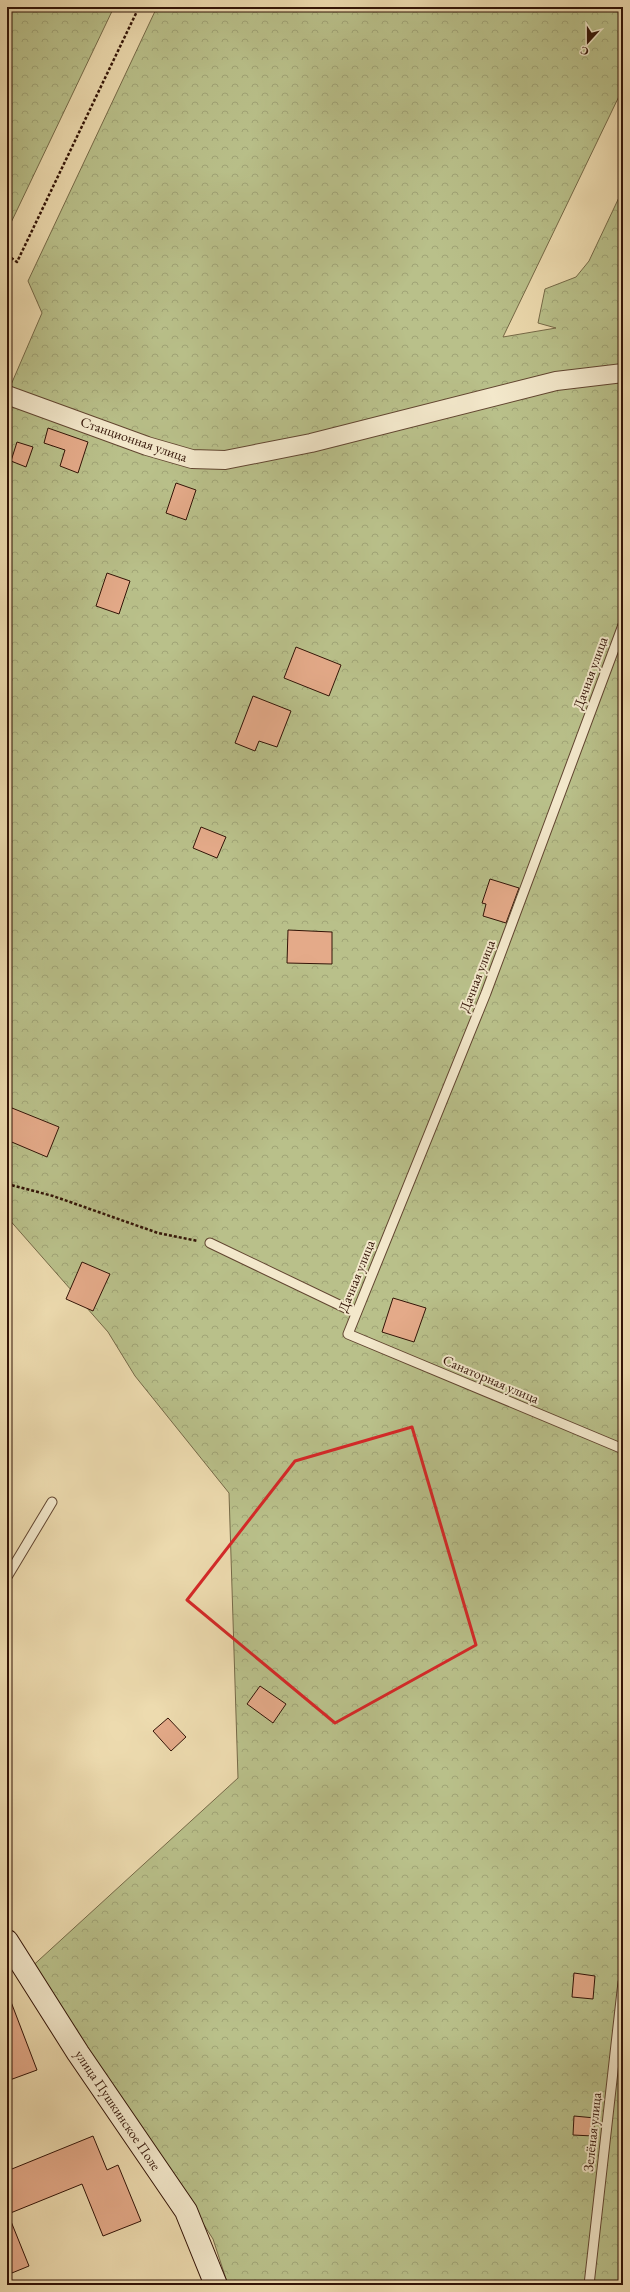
<svg xmlns="http://www.w3.org/2000/svg" width="630" height="2292" viewBox="0 0 630 2292" font-family="'EB Garamond',serif">
	<defs>
		<pattern id="forest-crowns" width="20" height="18" patternUnits="userSpaceOnUse"><rect width="20" height="18" fill="#b9c08a"/><path d="M2 6a3 3 0 1 1 6 0M12 15a3 3 0 1 1 6 0" fill="none" stroke="#a0a476"/></pattern>
	</defs>
	<rect width="100%" height="100%" fill="#eddbaf"/>
	<filter id="stains"><feTurbulence type="fractalNoise" baseFrequency=".005" numOctaves="4"/><feColorMatrix values="0 0 0 0 .2 0 0 0 0 .09 0 0 0 0 .02 0 0 0 .5 -.17"/></filter>
	<radialGradient id="worn" r=".72"><stop offset=".6" stop-color="#630" stop-opacity="0"/><stop offset="1" stop-color="#630" stop-opacity=".3"/></radialGradient>
	<!-- forest -->
	<g fill="url(#forest-crowns)" stroke="#766a48">
		<polygon points="7,7 114,7 7,231"/>
		<polygon points="157,7 623,7 623,88 503,337 556,328 538,323 545,289 576,277 589,261 623,189 623,2285 228,2285 213,2239 125,2102 27,1971 238,1778 229,1493 135,1376 108,1332 7,1217 7,394 42,313 28,281"/>
	</g>
	<!-- building -->
	<g fill="#e4aa89" stroke="#331407">
		<polygon points="48,428 88,442 78,473 60,466 65,450 44,443"/>
		<polygon points="17,442 33,447 26,467 11,461"/>
		<polygon points="176,483 196,490 186,520 166,513"/>
		<polygon points="107,573 130,581 119,614 96,606"/>
		<polygon points="296,647 341,665 329,696 284,678"/>
		<polygon points="253,696 291,711 277,747 259,741 255,751 235,743"/>
		<polygon points="201,827 226,837 217,858 193,848"/>
		<polygon points="490,879 519,888 506,923 483,916 486,904 482,903"/>
		<polygon points="288,930 332,932 332,964 287,963"/>
		<polygon points="12,1108 59,1127 47,1157 7,1140 7,1122"/>
		<polygon points="82,1262 110,1274 93,1311 66,1299"/>
		<polygon points="393,1298 426,1308 414,1342 382,1332"/>
		<polygon points="260,1686 286,1704 273,1723 247,1704"/>
		<polygon points="168,1718 186,1737 171,1751 153,1731"/>
		<polygon points="574,1973 595,1976 593,1999 572,1997"/>
		<polygon points="8,1994 37,2070 7,2081 7,1995"/>
		<polygon points="574,2116 595,2118 593,2136 573,2135"/>
		<polygon points="93,2136 107,2170 118,2165 141,2221 103,2236 82,2184 8,2214 29,2266 7,2275 7,2171"/>
	</g>
	<g fill="none" stroke-linecap="round" stroke-linejoin="round">
		<!-- service casing -->
		<g stroke="#624631" stroke-width="11">
			<g id="service">
				<polyline points="623,625 486,993 348,1334 623,1449"/>
				<polyline points="210,1243 356,1313"/>
				<polyline points="7,1577 52,1502"/>
				<polyline points="589,2285 623,1982"/>
			</g>
		</g>
		<!-- minor casing -->
		<g stroke="#624631" stroke-width="20">
			<polyline id="minor" points="7,395 147,446 192,459 225,460 311,443 556,381 623,373"/>
		</g>
		<!-- secondary casing -->
		<g stroke="#331407" stroke-width="24">
			<polyline id="secondary" points="7,1941 78,2053 186,2211 216,2285"/>
		</g>
		<!-- path -->
		<g stroke="#331407" stroke-width="2.5" stroke-dasharray="3 2" stroke-linecap="butt">
			<polyline points="7,255 17,262 139,7"/>
			<polyline points="7,1184 53,1196 158,1233 198,1241"/>
		</g>
		<!-- service -->
		<use href="#service" stroke="#f3e8cb" stroke-width="9"/>
		<!-- minor -->
		<use href="#minor" stroke="#f3e8cb" stroke-width="18"/>
		<!-- secondary -->
		<use href="#secondary" stroke="#f3e8cb" stroke-width="22"/>
	</g>
	<!-- marked area -->
	<path fill="none" stroke="#d62828" stroke-width="3" stroke-linejoin="round" d="M412,1427L476,1645L335,1723L187,1600L295,1461Z"/>
	<g text-anchor="middle" dominant-baseline="central" stroke-width="4" stroke-linejoin="round" paint-order="stroke">
		<!-- street labels -->
		<g font-size="14" fill="#331407" stroke="#f3e8cb">
			<text transform="translate(134 439) rotate(19)">Станционная улица</text>
			<text transform="translate(590 673) rotate(-70)">Дачная улица</text>
			<text transform="translate(477 976) rotate(-69)">Дачная улица</text>
			<text transform="translate(356 1276) rotate(-68)">Дачная улица</text>
			<text transform="translate(491 1379) rotate(23)">Санаторная улица</text>
			<text transform="translate(118 2110) rotate(56)">улица Пушкинское Поле</text>
			<text transform="translate(592 2132) rotate(-84)">Зелёная улица</text>
		</g>
	</g>
	<!-- margin -->
	<rect width="630" height="2292" fill="none" stroke="#eddbaf" stroke-width="24"/>
	<rect x="8" y="8" width="614" height="2276" fill="none" stroke="#331407" stroke-width="2"/>
	<rect x="12" y="12" width="606" height="2268" fill="none" stroke="#331407"/>
	<!-- north arrow -->
	<g transform="translate(588 42) rotate(201)" stroke="#f3e8cb" stroke-width="3" paint-order="stroke">
	<path d="M0-3L7 15L0 10L-7 15Z" fill="#331407"/>
	<text y="-6" font-size="11" font-weight="bold" text-anchor="middle" fill="#331407">С</text>
	</g>
	<rect width="100%" height="100%" filter="url(#stains)"/>
	<rect width="100%" height="100%" fill="url(#worn)"/>
</svg>
